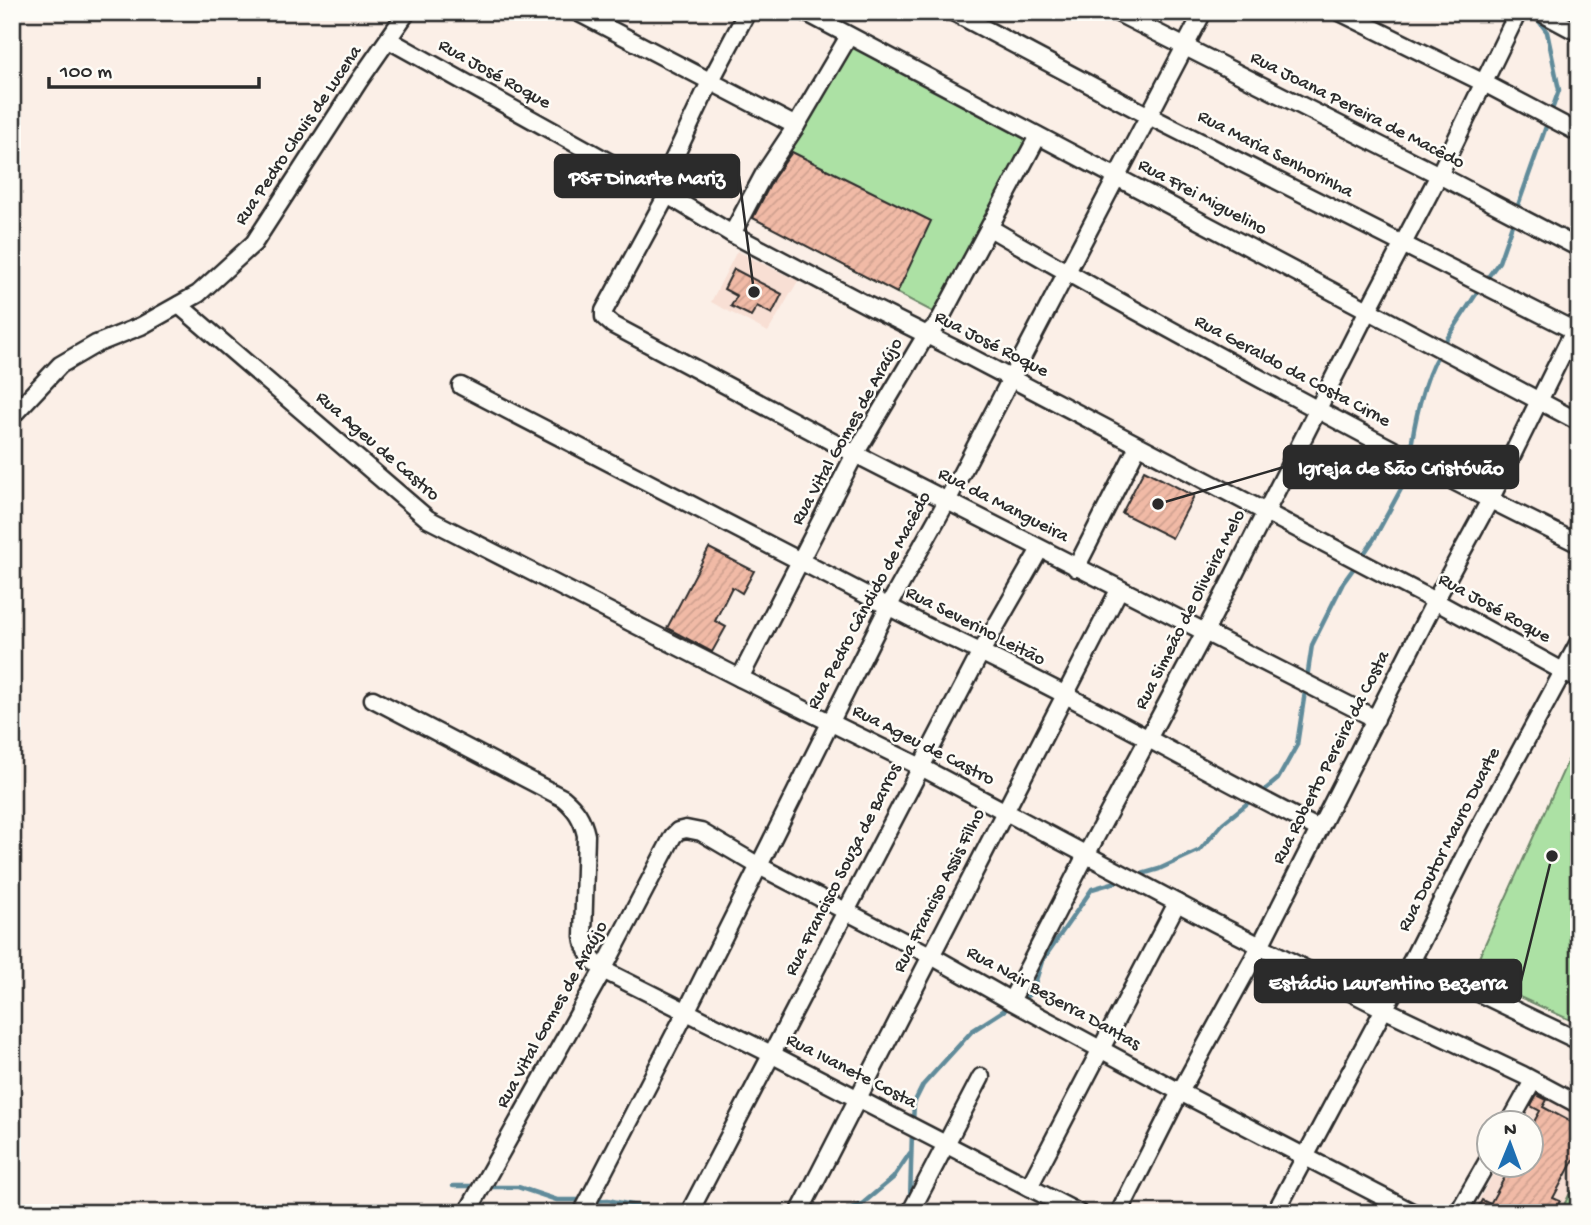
<svg xmlns="http://www.w3.org/2000/svg" width="1591" height="1225" viewBox="0 0 1591 1225" font-family="'Gochi Hand',sans-serif">
	<defs>
		<pattern id="building-hatch" width="6" height="6" patternUnits="userSpaceOnUse" patternTransform="scale(1.75)"><rect width="6" height="6" fill="#f1baa6"/><path d="M-1 1l2-2M0 6l6-6M5 7l2-2" fill="none" stroke="#cfa08f"/></pattern>
	</defs>
	<rect width="100%" height="100%" fill="#fbefe7"/>
	<filter id="ink" filterUnits="userSpaceOnUse"><feTurbulence type="fractalNoise" baseFrequency=".0143" numOctaves="2"/><feDisplacementMap in="SourceGraphic" scale="14" xChannelSelector="R" yChannelSelector="G"/><feConvolveMatrix kernelMatrix="1 2 1 2 8 2 1 2 1" color-interpolation-filters="sRGB"/></filter>
	<g filter="url(#ink)">
		<!-- built -->
		<g fill="#f8dfd4">
			<polygon points="737,251 798,281 768,332 711,302"/>
			<polygon points="1538,1094 1579,1115 1579,1213 1472,1213 1498,1166 1532,1166 1532,1124 1522,1123"/>
		</g>
		<!-- green -->
		<g fill="#ace1a4" stroke="#6c8668" stroke-width="2">
			<polygon points="853,42 1031,135 935,313 750,216 782,160 808,122"/>
			<polygon points="1579,736 1579,1024 1471,975"/>
			<polygon points="1571,1191 1579,1195 1579,1213 1560,1213"/>
		</g>
		<g fill="none" stroke-linecap="round" stroke-linejoin="round">
			<!-- stream -->
			<g stroke="#608b9a" stroke-width="4.5">
				<polyline points="1516,211 1559,90 1547,32 1532,12"/>
				<polyline points="1485,281 1499,262 1514,219"/>
				<polyline points="1443,345 1480,288"/>
				<path d="M1410,455C1414,423 1423,380 1439,353"/>
				<polyline points="1361,558 1374,539 1407,478 1409,463"/>
				<polyline points="1261,793 1278,779 1297,745 1312,645 1343,583 1356,565"/>
				<polyline points="1135,876 1159,869 1200,850 1223,823 1254,798"/>
				<polyline points="1018,1001 1032,993 1042,961 1092,889 1123,880"/>
				<polyline points="913,1123 914,1103 923,1085 972,1031 1011,1006"/>
				<polyline points="453,1186 476,1186"/>
				<polyline points="485,1187 518,1187 557,1200 583,1200"/>
				<polyline points="910,1200 912,1132"/>
				<polyline points="592,1201 608,1200 669,1213"/>
				<polyline points="837,1213 862,1204 893,1178 910,1153"/>
			</g>
		</g>
		<!-- building -->
		<g fill="url(#building-hatch)" stroke="#2b2b2b" stroke-width="2">
			<polygon points="792,152 931,221 897,293 753,218 773,179"/>
			<polygon points="734,269 782,294 772,314 757,306 751,316 731,306 737,296 724,289"/>
			<polygon points="1144,470 1194,496 1172,538 1122,513"/>
			<polygon points="709,548 754,571 742,593 732,587 715,621 726,627 712,652 667,628"/>
			<polygon points="1537,1095 1547,1100 1543,1107 1579,1126 1579,1150 1553,1198 1560,1201 1554,1213 1475,1213 1482,1200 1490,1204 1511,1166 1531,1166 1531,1127 1540,1111 1531,1106"/>
		</g>
		<g fill="none" stroke-linecap="round" stroke-linejoin="round">
			<!-- minor casing -->
			<g stroke="#2b2b2b" stroke-width="21">
				<g id="minor">
					<polyline points="577,12 796,126"/>
					<polyline points="805,12 1579,422"/>
					<polyline points="953,12 1149,116 1579,333"/>
					<polyline points="1116,12 1439,175 1579,248"/>
					<polyline points="1340,12 1484,83 1579,133"/>
					<polyline points="1540,12 1579,33"/>
					<polyline points="389,40 659,190 732,234 867,305 955,349 1435,601 1579,680"/>
					<polyline points="659,190 710,82 747,12"/>
					<polyline points="667,195 604,311 604,317 613,325 855,454 1376,719"/>
					<path d="M990,228C1068,274 1147,317 1226,360C1343,424 1460,486 1579,544"/>
					<polyline points="732,234 764,174 796,126 849,36"/>
					<polyline points="179,305 428,519 740,678 921,767 1215,923 1384,1009 1523,1075 1579,1105"/>
					<path d="M461,386L936,631C1066,691 1191,764 1319,829"/>
					<polyline points="12,416 60,365 96,344 141,326 198,294 254,243 359,81 407,12"/>
					<polyline points="1076,568 1138,446"/>
					<polyline points="740,678 855,454 926,335 937,325 1038,136"/>
					<path d="M373,699L563,798C576,809 582,818 586,835L583,936C585,952 592,960 603,970L773,1055L1079,1213"/>
					<polyline points="1411,962 1481,994 1579,1041"/>
					<polyline points="1011,1001 1086,855 1205,632 1368,310 1439,175 1518,12"/>
					<polyline points="1509,1124 1533,1081"/>
					<polyline points="1029,1187 1177,903"/>
					<polyline points="467,1213 603,970 673,836 678,831 686,829 701,832 759,866 930,955 1011,1001 1180,1092 1414,1213"/>
					<polyline points="582,1213 686,1012 888,607 947,501 1203,12"/>
					<polyline points="689,1213 981,652 1040,549"/>
					<polyline points="799,1213 1119,590"/>
					<polyline points="910,1213 981,1077"/>
					<polyline points="1119,1213 1180,1092 1260,946 1435,601 1490,500 1579,320"/>
					<polyline points="1275,1213 1384,1009 1406,972 1476,833 1579,642"/>
					<polyline points="1458,1213 1490,1157"/>
				</g>
			</g>
			<!-- minor -->
			<use href="#minor" stroke="#fdfcf7" stroke-width="16"/>
		</g>
	</g>
	<g text-anchor="middle" dominant-baseline="central" stroke-width="5" stroke-linejoin="round" paint-order="stroke">
		<!-- street labels -->
		<g font-size="19" fill="#2b2b2b" stroke="#fdfcf7">
			<text transform="translate(494 75) rotate(29)">Rua José Roque</text>
			<text transform="translate(1357 111) rotate(27)">Rua Joana Pereira de Macêdo</text>
			<text transform="translate(299 136) rotate(-56)">Rua Pedro Clovis de Lucena</text>
			<text transform="translate(1275 155) rotate(27)">Rua Maria Senhorinha</text>
			<text transform="translate(1202 198) rotate(28)">Rua Frei Miguelino</text>
			<text transform="translate(991 345) rotate(27)">Rua José Roque</text>
			<text transform="translate(1292 372) rotate(28)">Rua Geraldo da Costa Cirne</text>
			<text transform="translate(848 432) rotate(-61)">Rua Vital Gomes de Araújo</text>
			<text transform="translate(377 447) rotate(41)">Rua Ageu de Castro</text>
			<text transform="translate(1003 506) rotate(27)">Rua da Mangueira</text>
			<text transform="translate(870 601) rotate(-62)">Rua Pedro Cândido de Macêdo</text>
			<text transform="translate(1494 609) rotate(29)">Rua José Roque</text>
			<text transform="translate(1191 610) rotate(-63)">Rua Simeão de Oliveira Melo</text>
			<text transform="translate(975 627) rotate(27)">Rua Severino Leitão</text>
			<text transform="translate(923 746) rotate(27)">Rua Ageu de Castro</text>
			<text transform="translate(1332 758) rotate(-63)">Rua Roberto Pereira da Costa</text>
			<text transform="translate(1450 840) rotate(-63)">Rua Doutor Mauro Duarte</text>
			<text transform="translate(844 870) rotate(-63)">Rua Francisco Souza de Barros</text>
			<text transform="translate(940 891) rotate(-63)">Rua Franciso Assis Filho</text>
			<text transform="translate(1053 999) rotate(29)">Rua Nair Bezerra Dantas</text>
			<text transform="translate(553 1015) rotate(-61)">Rua Vital Gomes de Araújo</text>
			<text transform="translate(851 1072) rotate(27)">Rua Ivanete Costa</text>
		</g>
	</g>
	<!-- callouts -->
	<path fill="none" stroke="#2b2b2b" stroke-width="2.5" d="M754 292L739 176M1158 504L1284 467M1552 856L1521 981"/>
	<g fill="#2b2b2b" stroke="#fdfcf7" stroke-width="2.5">
		<circle cx="754" cy="292" r="7"/>
		<circle cx="1158" cy="504" r="7"/>
		<circle cx="1552" cy="856" r="7"/>
	</g>
	<g fill="#2b2b2b" stroke="#2b2b2b" stroke-width="2.5">
		<rect x="555" y="155" width="184" height="42" rx="7"/>
		<rect x="1284" y="446" width="234" height="42" rx="7"/>
		<rect x="1255" y="960" width="266" height="42" rx="7"/>
	</g>
	<g font-size="21" text-anchor="middle" font-weight="bold" fill="#fff">
		<text x="647" y="184">PSF Dinarte Mariz</text>
		<text x="1401" y="474">Igreja de São Cristóvão</text>
		<text x="1388" y="989">Estádio Laurentino Bezerra</text>
	</g>
	<!-- margin -->
	<rect width="1591" height="1225" fill="none" stroke="#fdfcf7" stroke-width="42"/>
	<rect x="21" y="21" width="1549" height="1183" fill="none" stroke="#2b2b2b" stroke-width="2.5" filter="url(#ink)"/>
	<!-- north arrow -->
	<g transform="translate(1510 1144) rotate(1)"><circle r="33" fill="#fdfcf7" stroke="#a9a8a5" stroke-width="2"/>
	<path d="M0-5L12 26L0 18L-12 26Z" fill="#1f6fb2"/>
	<text y="-10" font-size="19" font-weight="bold" text-anchor="middle" fill="#2b2b2b">N</text>
	</g>
	<!-- scale -->
	<path d="M49 77v10h210v-10" fill="none" stroke="#2b2b2b" stroke-width="3.5"/>
	<text x="60" y="77" font-size="21" fill="#2b2b2b" stroke="#fdfcf7" stroke-width="5" paint-order="stroke">100 m</text>
</svg>
